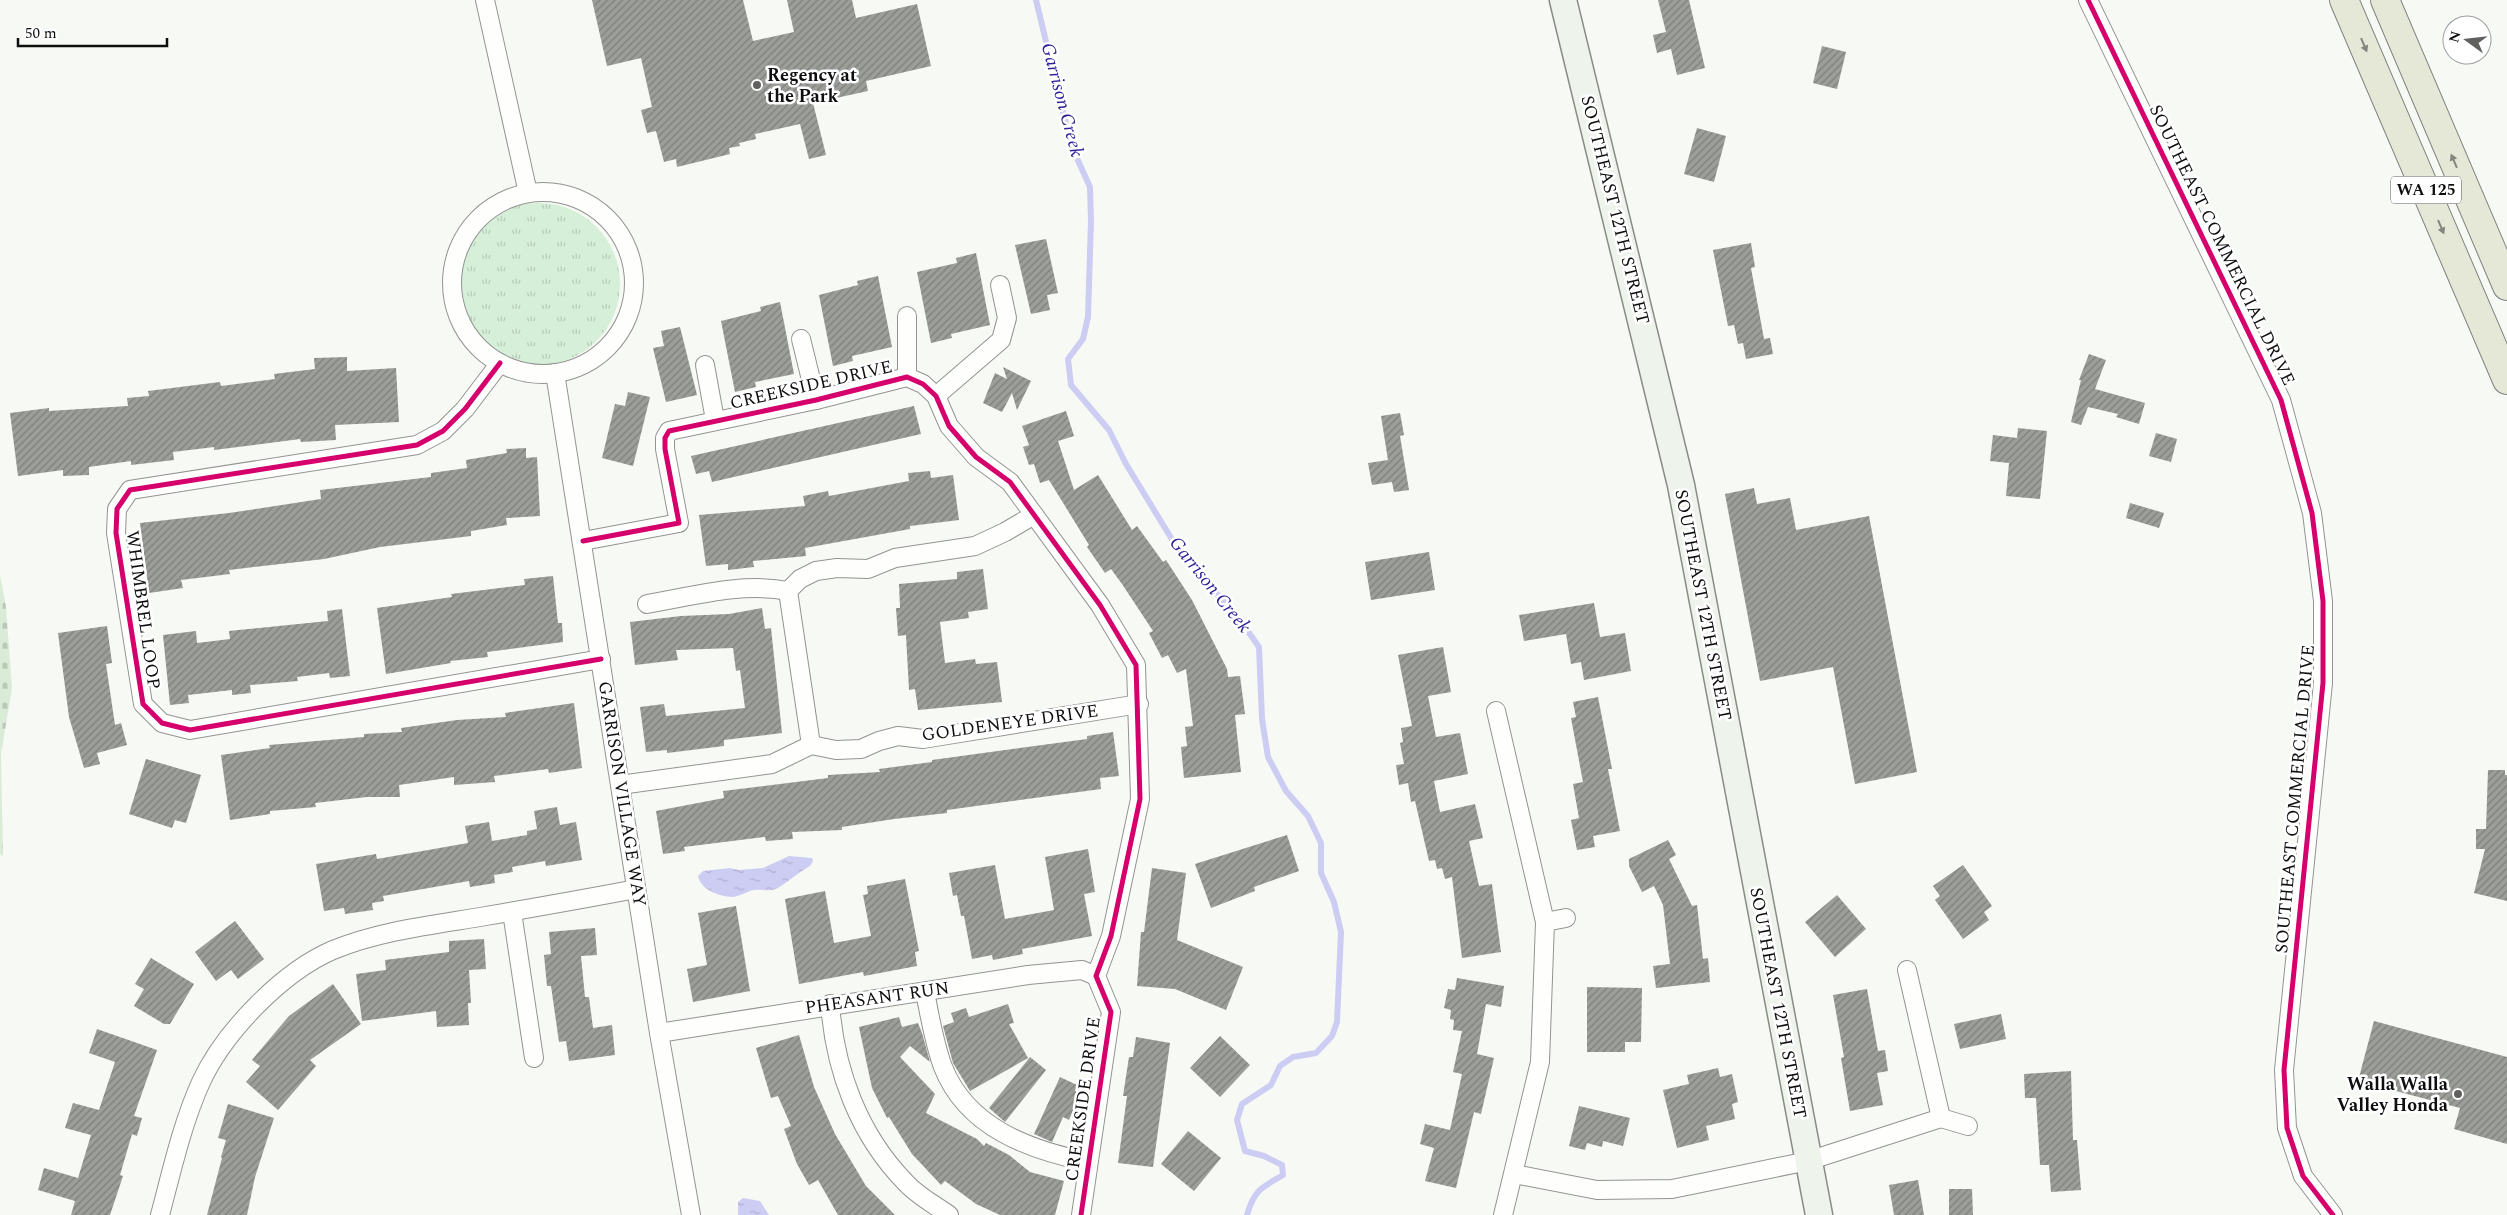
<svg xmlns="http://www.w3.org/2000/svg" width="2507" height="1215" viewBox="0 0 2507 1215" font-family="Spectral,serif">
	<defs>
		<pattern id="grass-tufts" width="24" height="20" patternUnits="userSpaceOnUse" patternTransform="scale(1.25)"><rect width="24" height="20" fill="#d6efd8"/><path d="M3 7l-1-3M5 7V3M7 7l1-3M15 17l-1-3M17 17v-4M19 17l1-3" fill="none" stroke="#b6ccb8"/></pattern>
		<pattern id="cemetery-stones" width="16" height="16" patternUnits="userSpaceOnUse" patternTransform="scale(1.25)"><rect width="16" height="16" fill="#daebd8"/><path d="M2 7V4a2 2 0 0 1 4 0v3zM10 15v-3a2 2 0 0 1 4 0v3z" fill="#bac8b8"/></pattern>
		<pattern id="water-ripples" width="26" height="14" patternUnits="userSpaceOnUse" patternTransform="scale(1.25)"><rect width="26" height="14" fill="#cdccf3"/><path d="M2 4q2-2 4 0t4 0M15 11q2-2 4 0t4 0" fill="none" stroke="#afaecf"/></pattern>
		<pattern id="building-hatch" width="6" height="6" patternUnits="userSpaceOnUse" patternTransform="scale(1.25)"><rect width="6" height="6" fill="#9c9e99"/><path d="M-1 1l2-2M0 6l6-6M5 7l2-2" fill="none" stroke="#7e7f7b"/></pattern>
	</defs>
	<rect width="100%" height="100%" fill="#f7faf4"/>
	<!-- grass -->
	<circle fill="url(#grass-tufts)" cx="539" cy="284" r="81"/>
	<!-- cemetery -->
	<polygon fill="url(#cemetery-stones)" points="0,575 6,607 12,688 1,754 3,856 0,854"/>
	<!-- water -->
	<g fill="url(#water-ripples)">
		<path d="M789,856L812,858L813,861L810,866C799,872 789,881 778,888C771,892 762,889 754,890C747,891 739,897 732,897C718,896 701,890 698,876L703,871L730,868L739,870L763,868Z"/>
		<polygon points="743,1198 760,1201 769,1215 738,1215 738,1202"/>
	</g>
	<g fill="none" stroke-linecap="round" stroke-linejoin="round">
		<!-- stream -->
		<path stroke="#cdccf3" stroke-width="6" d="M1036,0L1071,145L1090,187L1091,221L1088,317L1083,339L1068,359L1071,385L1109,430L1126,464L1179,551L1240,620L1259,647L1262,719L1268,757L1286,791L1308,816L1321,843V873L1334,902L1341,932L1337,1022L1332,1036L1316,1053L1293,1057L1280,1066L1271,1085L1242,1104L1237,1120L1245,1151L1264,1156L1282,1165L1283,1175C1261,1188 1254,1190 1247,1215"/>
	</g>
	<!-- building -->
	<g fill="url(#building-hatch)">
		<polygon points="592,0 743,0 753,41 794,32 787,0 852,0 856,18 917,4 931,66 866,81 868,91 813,103 826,155 809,159 800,124 755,134 756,139 739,143 740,146 729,148 730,154 677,167 676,159 664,162 656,131 647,133 641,110 652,107 641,58 607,66"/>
		<polygon points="1658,0 1689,0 1705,68 1677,75 1671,49 1657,53 1653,35 1666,32"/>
		<polygon points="1822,46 1846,52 1837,89 1813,83"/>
		<polygon points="1697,128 1726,136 1714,182 1684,174"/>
		<polygon points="1046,239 1058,293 1047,295 1050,310 1031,314 1015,245"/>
		<polygon points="1751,243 1755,267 1751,268 1764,339 1770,338 1773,354 1746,359 1743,343 1738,344 1734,325 1728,326 1713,250"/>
		<polygon points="976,253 990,325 951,334 952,338 931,343 917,272 957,263 956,258"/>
		<polygon points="878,276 892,347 852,356 853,361 833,366 819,295 858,285 857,281"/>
		<polygon points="780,302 794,374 755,382 756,387 735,392 721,321 761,311 760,307"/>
		<polygon points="680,327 697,395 666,402 653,348 664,346 661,331"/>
		<polygon points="2089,354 2106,360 2095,389 2145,403 2139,424 2116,417 2118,414 2088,407 2081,425 2071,422 2081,380 2079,380"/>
		<polygon points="347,357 347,371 396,368 399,422 335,425 336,440 301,442 300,439 214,450 214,447 173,452 174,460 131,465 131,461 89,467 89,475 63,476 63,470 18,476 10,413 49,408 49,411 128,406 127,398 149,396 148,391 220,382 221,386 275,379 274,374 315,369 314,358"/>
		<polygon points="1003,367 1031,381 1017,410 1012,393 1002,412 983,403 995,373 1007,379"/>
		<polygon points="628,392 650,397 633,466 602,458 615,404 625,406"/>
		<polygon points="914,406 921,434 712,482 709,471 696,474 691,456"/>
		<polygon points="1066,411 1074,436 1058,441 1074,490 1098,475 1132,530 1137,526 1163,562 1166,560 1192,600 1227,669 1228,677 1240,676 1245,714 1235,715 1241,772 1184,778 1181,747 1187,746 1185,727 1193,726 1186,669 1177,673 1168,655 1162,658 1149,633 1153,631 1122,584 1111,569 1105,573 1087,547 1089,545 1049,480 1040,483 1034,464 1029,465 1023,447 1029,445 1022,426"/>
		<polygon points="1400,413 1404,435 1400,436 1409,490 1394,492 1392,482 1372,485 1368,463 1388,460 1381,416"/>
		<polygon points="2018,428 2047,431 2040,499 2006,496 2009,463 1990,461 1993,435 2017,438"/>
		<polygon points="2156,433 2177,439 2171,462 2149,456"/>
		<polygon points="526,448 526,458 537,457 540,516 506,518 507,525 471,531 471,536 380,547 324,559 229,570 230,574 181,580 183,588 149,593 140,523 229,513 321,499 320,490 431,477 431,473 467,468 466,460 507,453 506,449"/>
		<polygon points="930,471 931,478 953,475 959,520 910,526 910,529 805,548 806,556 753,561 754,567 728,570 728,564 706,566 699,515 805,506 803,496 828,491 829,496 909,481 908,473"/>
		<polygon points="1754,488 1757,504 1790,498 1796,530 1869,516 1917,772 1855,784 1833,667 1760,681 1725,494"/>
		<polygon points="2130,503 2164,513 2159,528 2126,518"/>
		<polygon points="1429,552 1435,590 1371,600 1365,562"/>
		<polygon points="983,569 988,609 968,612 969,618 940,622 945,663 975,659 976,664 997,662 1002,702 918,710 915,689 909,690 906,635 898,636 896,608 900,608 899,584 957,579 957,572"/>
		<polygon points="553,576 558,623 562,623 563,642 487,652 488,657 450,661 451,663 386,674 377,608 452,597 451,594 525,585 524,579"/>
		<polygon points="1594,603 1600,637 1625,633 1631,671 1584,680 1581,662 1571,664 1566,634 1524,641 1519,615"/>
		<polygon points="762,608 765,629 771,628 782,733 724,740 724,746 667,753 667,750 646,752 640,707 664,704 666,716 745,708 740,670 736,671 733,648 676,650 678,660 635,665 630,622 681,616 729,614"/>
		<polygon points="342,609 350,676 330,678 329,673 297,677 298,681 250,685 251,693 232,695 232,690 188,695 189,703 170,705 163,635 196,631 197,643 230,639 229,631 328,621 327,611"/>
		<polygon points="107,626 112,663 106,664 115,725 121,723 127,745 97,753 100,764 84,768 69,717 58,633"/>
		<polygon points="1443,647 1451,692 1428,696 1436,737 1460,733 1468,774 1434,781 1440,812 1475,804 1483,838 1469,841 1479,886 1492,884 1501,952 1462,958 1452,877 1445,879 1442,868 1437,869 1435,860 1429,861 1415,801 1411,802 1408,783 1399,785 1396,765 1404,764 1400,743 1403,742 1401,728 1412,726 1398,655"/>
		<polygon points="1598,697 1612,769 1608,769 1620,831 1593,836 1595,847 1577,850 1571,820 1579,818 1573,784 1583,782 1571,718 1576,717 1573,702"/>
		<polygon points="574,703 582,768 549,773 548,769 494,776 495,782 454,785 454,777 399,785 400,797 367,797 315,803 316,807 270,811 270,814 230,820 221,755 270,748 269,745 364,737 364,734 402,732 401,728 457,720 506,717 505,713"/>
		<polygon points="1113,732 1119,776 1100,778 1101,789 947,810 947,813 894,819 842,827 842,830 792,832 793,839 766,841 765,837 684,847 685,851 663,854 656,811 724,798 723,791 828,778 828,775 880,772 879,769 932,762 932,760 1087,739 1087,736"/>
		<polygon points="146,759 201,775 186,823 175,820 172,828 129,814"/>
		<polygon points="2488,770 2505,770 2505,775 2507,775 2507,901 2474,893 2485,849 2476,849 2476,829 2486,829"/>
		<polygon points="557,807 560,825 576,822 582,860 546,866 545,861 512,867 513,872 494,875 495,883 470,887 469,881 383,896 384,901 372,903 373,910 345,914 344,908 324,911 316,864 376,854 377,859 468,843 465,826 489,822 492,841 527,835 527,831 537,829 534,811"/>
		<polygon points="1287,835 1299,871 1254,887 1255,891 1211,908 1195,864"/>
		<polygon points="1668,840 1676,855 1669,859 1692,906 1697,905 1703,959 1708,958 1710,982 1656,988 1653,966 1670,964 1663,905 1654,886 1642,892 1629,866 1629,859"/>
		<polygon points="1088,849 1095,892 1084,894 1092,936 1022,949 1023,954 993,960 992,955 972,959 964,916 961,916 957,895 953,896 949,873 995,865 1005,919 1054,910 1045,857"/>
		<polygon points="1963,865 1992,906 1984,912 1989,920 1963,939 1935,900 1940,896 1933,886"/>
		<polygon points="1152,868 1186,873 1177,940 1243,967 1226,1010 1175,989 1137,986 1141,932 1144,932"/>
		<polygon points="905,879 919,951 915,952 917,966 864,976 863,972 799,984 785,899 825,891 834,943 871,936 863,895 868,894 867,886"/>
		<polygon points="1837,895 1866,929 1835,957 1805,922"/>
		<polygon points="736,906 750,991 693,1002 687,969 707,965 698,913"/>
		<polygon points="235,921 264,959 238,979 231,970 216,981 195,952"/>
		<polygon points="595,928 597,955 581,956 585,997 589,997 593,1028 612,1025 615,1055 569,1061 566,1041 559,1042 551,986 547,986 544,955 551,954 549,932"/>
		<polygon points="484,939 486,969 469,970 471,1003 468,1003 469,1025 437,1027 436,1011 362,1021 356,974 386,970 385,960 449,952 449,941"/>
		<polygon points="151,958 194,984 170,1024 164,1024 134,1006 144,989 135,984"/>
		<polygon points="1457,978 1504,986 1501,1007 1486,1004 1477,1054 1494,1058 1481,1114 1474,1112 1456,1188 1425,1181 1434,1148 1420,1144 1425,1124 1450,1130 1462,1074 1453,1072 1462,1031 1453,1030 1454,1020 1450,1019 1451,1010 1444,1008 1448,989 1455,990"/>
		<polygon points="333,984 361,1024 310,1060 316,1066 278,1110 246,1082 260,1066 252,1060 289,1016"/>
		<polygon points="1587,987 1642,988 1641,1042 1625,1042 1625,1052 1587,1052"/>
		<polygon points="1867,989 1878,1051 1885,1050 1888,1071 1877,1073 1883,1105 1850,1111 1841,1058 1844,1057 1833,995"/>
		<polygon points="1008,1004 1014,1023 1009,1024 1028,1058 970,1091 953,1063 943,1026 954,1022 951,1013 966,1008 969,1017"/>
		<polygon points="2001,1014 2006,1039 1960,1049 1954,1024"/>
		<polygon points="899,1017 902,1027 918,1023 922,1033 930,1062 910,1046 900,1057 935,1094 926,1113 977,1139 984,1146 986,1143 1009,1155 1030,1172 1064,1181 1055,1215 1000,1215 976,1204 945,1181 941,1185 912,1154 889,1117 887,1118 872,1088 859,1027"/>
		<polygon points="2374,1021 2507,1057 2507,1144 2454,1129 2460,1108 2358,1081"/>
		<polygon points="97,1029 157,1050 134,1116 142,1118 137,1136 132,1134 120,1175 123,1176 110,1215 71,1215 75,1201 38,1190 44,1168 78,1178 91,1135 65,1128 73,1103 99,1110 115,1062 89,1053"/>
		<polygon points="799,1035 814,1087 835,1134 866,1186 895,1215 838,1215 818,1180 809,1185 797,1164 784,1129 791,1126 778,1096 771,1098 756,1048"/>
		<polygon points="1220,1036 1250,1065 1220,1097 1190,1068"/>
		<polygon points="1136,1037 1170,1043 1153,1167 1118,1163 1127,1096 1123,1096 1129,1057 1133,1057"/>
		<polygon points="1030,1057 1046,1070 1005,1122 989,1108"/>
		<polygon points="1718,1068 1720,1077 1732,1074 1738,1102 1732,1104 1735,1119 1706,1126 1709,1140 1677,1148 1663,1090 1689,1084 1687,1075"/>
		<polygon points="2071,1071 2073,1140 2077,1140 2081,1190 2051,1192 2049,1165 2040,1165 2036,1098 2025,1098 2024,1074"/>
		<polygon points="1060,1077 1077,1085 1075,1091 1080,1094 1069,1120 1063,1117 1052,1142 1034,1134"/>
		<polygon points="228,1104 274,1118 255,1177 247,1215 207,1215 222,1158 221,1157 226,1140 218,1138"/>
		<polygon points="1579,1106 1630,1118 1623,1146 1603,1141 1602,1147 1587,1143 1585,1150 1569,1146"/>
		<polygon points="1188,1131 1221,1158 1194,1191 1161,1164"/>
		<polygon points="1918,1180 1924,1215 1894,1215 1889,1185"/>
		<polygon points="1949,1189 1972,1189 1973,1215 1949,1215"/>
	</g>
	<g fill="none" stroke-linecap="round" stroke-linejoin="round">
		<!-- street casing -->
		<g stroke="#939492" stroke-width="20">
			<g id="street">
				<polyline points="485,0 528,193"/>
				<polyline points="2088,0 2281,400 2312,513 2323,601 2323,683 2284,1070 2287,1128 2303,1176 2333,1215"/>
				<circle cx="543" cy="283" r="91"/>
				<polyline points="907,316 907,377"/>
				<polyline points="801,339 816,400"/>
				<polyline points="500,363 465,409 443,431 417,445 130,490 117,509 116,533 143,704 162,723 190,730 601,659"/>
				<polyline points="705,365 715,420"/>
				<polyline points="555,373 659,1033 691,1215"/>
				<polyline points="936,396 1001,340 1007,318 1000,285"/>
				<polyline points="583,541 679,523 665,449 665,438 669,431 816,400 907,377 923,384 936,396 949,426 976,457 1010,482 1100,605 1136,665 1140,799 1111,936 1096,976 1111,1012 1081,1215"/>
				<polyline points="788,591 811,745"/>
				<path d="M647,604C694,596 741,582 788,591L800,579L816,571L837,568L868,569L895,558L975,546L1005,532L1034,515"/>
				<polyline points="1496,711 1545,922 1540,1062 1503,1215"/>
				<polyline points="620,785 772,764 811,745 836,750 861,749 879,741 898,736 923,739 1139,704"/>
				<polyline points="512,912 534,1058"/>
				<polyline points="1545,922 1566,918"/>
				<path d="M925,992C930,1017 934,1043 943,1067C967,1128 1030,1150 1088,1162"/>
				<path d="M830,1004C835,1071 859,1135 906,1183C918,1196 935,1205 949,1215"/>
				<polyline points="659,1033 1028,975 1082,970 1096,976"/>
				<polyline points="1941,1118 1968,1126"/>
				<polyline points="1514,1174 1597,1190 1672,1189 1808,1161 1941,1118 1907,970"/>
				<path d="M160,1215C172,1170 182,1124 201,1082C224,1032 282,972 333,950C379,931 431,925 480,917C532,908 584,899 636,889"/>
			</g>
		</g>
		<!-- secondary casing -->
		<g stroke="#8a8b88" stroke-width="29">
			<polyline id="secondary" points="1563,0 1681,485 1819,1215"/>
		</g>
		<!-- highway casing -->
		<g stroke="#80827f" stroke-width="30">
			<g id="highway">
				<polyline points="2344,0 2507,380"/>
				<polyline points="2385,0 2507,286"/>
			</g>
		</g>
		<!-- street -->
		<use href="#street" stroke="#fefefd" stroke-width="18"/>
		<!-- secondary -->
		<use href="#secondary" stroke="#eef4eb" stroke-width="26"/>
		<!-- highway -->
		<use href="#highway" stroke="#e5e7d7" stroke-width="28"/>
		<!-- cycleway casing -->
		<g stroke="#fff" stroke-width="8">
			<g id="cycleway">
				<polyline points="2088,0 2281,400 2312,513 2323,601 2323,683 2284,1070 2287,1128 2303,1176 2333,1215"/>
				<polyline points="500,363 465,409 443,431 417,445 130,490 117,509 116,533 143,704 162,723 190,730 601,659"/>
				<polyline points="583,541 679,523 665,449 665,438 669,431 816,400 907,377 923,384 936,396 949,426 976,457 1010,482 1100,605 1136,665 1140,799 1111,936 1096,976 1111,1012 1081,1215"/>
			</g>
		</g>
		<!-- cycleway -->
		<use href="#cycleway" stroke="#d6006c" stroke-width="5"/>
	</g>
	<!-- one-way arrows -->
	<defs><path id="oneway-solid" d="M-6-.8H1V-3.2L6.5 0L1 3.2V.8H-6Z" transform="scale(1.25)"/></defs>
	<g fill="#84857d">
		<use href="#oneway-solid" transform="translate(2364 45) rotate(67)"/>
		<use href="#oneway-solid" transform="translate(2454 161) rotate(-113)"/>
		<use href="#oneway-solid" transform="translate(2441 227) rotate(67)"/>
	</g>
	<!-- markers -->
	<g fill="#60615e" stroke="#fff" stroke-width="2">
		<circle cx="757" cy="85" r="5"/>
		<circle cx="2458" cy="1094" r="5"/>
	</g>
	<g text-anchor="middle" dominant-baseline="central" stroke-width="5" stroke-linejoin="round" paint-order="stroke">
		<!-- shield labels -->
		<rect fill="#fff" stroke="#565656" stroke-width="1" x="2391" y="176.5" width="70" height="27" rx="4"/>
		<g font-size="16" font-weight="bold" fill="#0e0e0e">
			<text x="2426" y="190">WA 125</text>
		</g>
		<!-- poi labels -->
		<g font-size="18" font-weight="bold" fill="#0e0e0e" stroke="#fff" text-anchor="start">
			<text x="767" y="75">Regency at<tspan x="767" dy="21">the Park</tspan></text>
			<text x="2448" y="1084" text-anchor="end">Walla Walla<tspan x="2448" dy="21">Valley Honda</tspan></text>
		</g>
		<!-- street labels -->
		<g font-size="18" fill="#0e0e0e" stroke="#fff">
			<text transform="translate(1615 210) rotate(76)">SOUTHEAST 12TH STREET</text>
			<text transform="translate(2222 245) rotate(64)">SOUTHEAST COMMERCIAL DRIVE</text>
			<text transform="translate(811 385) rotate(-13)">CREEKSIDE DRIVE</text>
			<text transform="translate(1703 605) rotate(79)">SOUTHEAST 12TH STREET</text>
			<text transform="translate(143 610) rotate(82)">WHIMBREL LOOP</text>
			<text transform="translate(1010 723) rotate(-8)">GOLDENEYE DRIVE</text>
			<text transform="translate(622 794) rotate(81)">GARRISON VILLAGE WAY</text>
			<text transform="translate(2295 799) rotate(-85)">SOUTHEAST COMMERCIAL DRIVE</text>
			<text transform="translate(877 998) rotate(-8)">PHEASANT RUN</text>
			<text transform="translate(1778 1003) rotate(79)">SOUTHEAST 12TH STREET</text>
			<text transform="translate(1083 1099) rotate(-82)">CREEKSIDE DRIVE</text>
		</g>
		<!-- water labels -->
		<g font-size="19" font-style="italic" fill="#2e2096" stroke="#fff">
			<text transform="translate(1062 100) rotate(75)">Garrison Creek</text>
			<text transform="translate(1210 585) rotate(51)">Garrison Creek</text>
		</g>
	</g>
	<!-- north arrow -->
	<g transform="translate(2467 40) rotate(285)"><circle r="24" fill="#ffffff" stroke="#9f9f9f"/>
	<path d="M0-4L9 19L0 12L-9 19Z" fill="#60615e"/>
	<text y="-8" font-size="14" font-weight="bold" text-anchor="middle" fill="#0e0e0e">N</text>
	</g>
	<!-- scale -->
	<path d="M18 38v8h149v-8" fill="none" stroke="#0e0e0e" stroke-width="2.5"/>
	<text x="25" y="38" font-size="15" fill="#0e0e0e" stroke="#ffffff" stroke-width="4" paint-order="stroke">50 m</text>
</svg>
